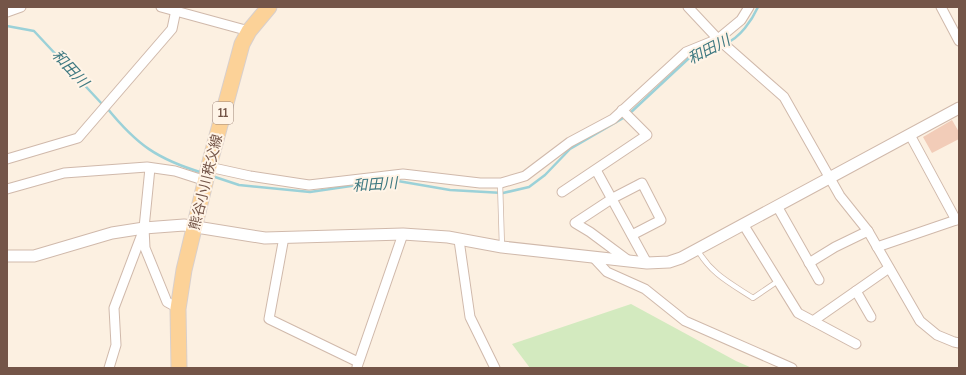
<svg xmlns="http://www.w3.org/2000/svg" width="966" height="375" viewBox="0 0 966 375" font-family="'Sofia Sans Condensed','Noto Sans JP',sans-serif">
	<rect width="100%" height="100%" fill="#fcf0e1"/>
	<!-- green -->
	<polygon fill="#d3eabf" points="631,304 736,361 752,368 530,368 512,344"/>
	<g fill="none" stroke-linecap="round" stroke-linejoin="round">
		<!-- stream -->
		<g stroke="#9bd1d8" stroke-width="2.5">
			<polyline points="7,26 34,31 103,105"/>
			<path d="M726,43C740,38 752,20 758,7"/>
			<path d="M107,108C137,145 157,159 203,173"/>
			<polyline points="629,114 688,59 721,45"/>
			<polyline points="212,176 239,185 310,192 392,180 450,190 503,193 529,187 545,175 570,149 625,117"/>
		</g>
	</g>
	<!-- building -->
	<polygon fill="#f2ccb8" points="952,120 959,132 959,139 932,153 923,137"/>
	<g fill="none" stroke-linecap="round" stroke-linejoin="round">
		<!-- service casing -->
		<g stroke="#d0b9ab" stroke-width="6">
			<g id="service">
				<polyline points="500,183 502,247"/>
				<path d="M697,249C711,274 730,283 753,298L778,281"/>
			</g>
		</g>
		<!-- minor casing -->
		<g stroke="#d0b9ab" stroke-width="11">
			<g id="minor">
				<polyline points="161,7 249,31"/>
				<polyline points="688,7 718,39 784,97 840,196 868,231 920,321 937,335 954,342 959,343"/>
				<polyline points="941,7 959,41"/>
				<polyline points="7,12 21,7"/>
				<polyline points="910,135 956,220"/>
				<polyline points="7,159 78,138 172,29 176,10"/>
				<polyline points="209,167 250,176 309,185 403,174 480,183 501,183 525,176 570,142 613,119 686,52 718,39 741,20 749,7"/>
				<polyline points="150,168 144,228 145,248 167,302 178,308"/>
				<polyline points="596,170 647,263"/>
				<polyline points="7,189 64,173 147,167 175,171 206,181"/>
				<polyline points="562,192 647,135 622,110"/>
				<polyline points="777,206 819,280"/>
				<polyline points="743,224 798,313 813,321 889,268"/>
				<polyline points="284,237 269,319 358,362"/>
				<polyline points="459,240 470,317 495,368"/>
				<polyline points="877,247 959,219"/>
				<polyline points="593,257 607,272 645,289 685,321 792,368"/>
				<polyline points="629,261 590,232 575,223 613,198 642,183 661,220 632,235"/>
				<polyline points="809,263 835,247 868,231"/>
				<polyline points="856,291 871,317"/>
				<polyline points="813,321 856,344"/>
				<polyline points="357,367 403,234"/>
				<polyline points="109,368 116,345 114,308 142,234"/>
			</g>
		</g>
		<!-- tertiary casing -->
		<g stroke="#d0b9ab" stroke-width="13">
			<polyline id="tertiary" points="7,256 34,256 112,233 144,228 184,225 265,238 403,234 448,237 502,247 647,263 669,262 681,258 959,108"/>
		</g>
		<!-- primary casing -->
		<g stroke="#d8cfcc" stroke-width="17">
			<polyline id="primary" points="179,368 178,309 184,270 211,158 242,44 249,31 269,7"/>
		</g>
		<!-- service -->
		<use href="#service" stroke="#fff" stroke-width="4.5"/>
		<!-- minor -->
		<use href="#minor" stroke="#fff" stroke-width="9"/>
		<!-- tertiary -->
		<use href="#tertiary" stroke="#fff" stroke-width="11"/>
		<!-- primary -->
		<use href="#primary" stroke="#fcd298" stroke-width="15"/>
	</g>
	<g text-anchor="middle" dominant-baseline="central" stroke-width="4" stroke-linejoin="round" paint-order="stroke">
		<!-- shield labels -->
		<rect fill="#fff4e7" stroke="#9e8578" stroke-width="1" x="213" y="102" width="20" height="22" rx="3"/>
		<g font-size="13" font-weight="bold" fill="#745548">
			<text x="223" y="113">11</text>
		</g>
		<!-- street labels -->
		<g font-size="14" fill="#745548" stroke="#fff4e7">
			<text transform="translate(206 182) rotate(-76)">熊谷小川秩父線</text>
		</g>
		<!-- water labels -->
		<g font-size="15" font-style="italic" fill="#3f7981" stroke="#fff4e7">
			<text transform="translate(709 50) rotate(-27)">和田川</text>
			<text transform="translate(70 69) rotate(47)">和田川</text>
			<text transform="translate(375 185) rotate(-4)">和田川</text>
		</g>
	</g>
	<!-- border -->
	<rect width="966" height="375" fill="none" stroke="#745548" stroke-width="16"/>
</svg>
